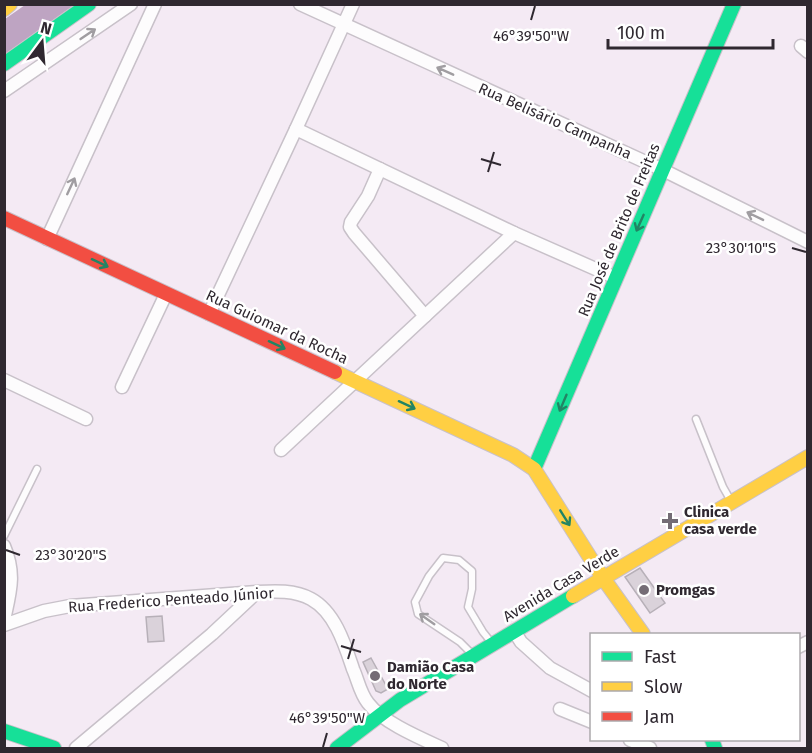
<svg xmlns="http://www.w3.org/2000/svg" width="812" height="753" viewBox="0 0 812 753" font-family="'Fira Sans',sans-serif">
	<rect width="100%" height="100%" fill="#f4eaf4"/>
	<!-- water -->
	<polygon fill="#bea4c2" points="25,5 74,5 5,54 5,19"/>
	<!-- building -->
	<g fill="#dad2da" stroke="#b7b0b8" stroke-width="1.5">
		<polygon points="640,568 665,603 650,613 625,577"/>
		<polygon points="162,616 164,641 148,642 146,617"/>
		<polygon points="371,658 388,689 381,693 376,691 363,662"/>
	</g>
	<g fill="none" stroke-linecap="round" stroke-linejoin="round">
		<!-- lane casing -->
		<g stroke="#c8c1c9" stroke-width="9">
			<g id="lane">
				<polyline points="696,419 723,487 731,501"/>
				<polyline points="4,536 37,469"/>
				<polyline points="472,654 460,642 418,614 415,602 429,576 443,558 459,560 472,571 472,589 468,607 483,632 491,642"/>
			</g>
		</g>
		<!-- street casing -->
		<g stroke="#c8c1c9" stroke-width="15">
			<g id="street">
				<polyline points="300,4 663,170 808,242"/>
				<polyline points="801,46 808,52"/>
				<polyline points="4,91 131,4"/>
				<polyline points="296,129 514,233 616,278"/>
				<polyline points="380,169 368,196 351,222 350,227 354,233 425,316"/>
				<polyline points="47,239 155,4"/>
				<polyline points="209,314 296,129 353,4"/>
				<polyline points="4,380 86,419"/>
				<polyline points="122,387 166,294"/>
				<polyline points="281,450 514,233"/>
				<path d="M4,546C16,574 10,592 4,620"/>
				<path d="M4,625L44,611L70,606L257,592C275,591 295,590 311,599C335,612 345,645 353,669C358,680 360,693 368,703C382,722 420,738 442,748"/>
				<polyline points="514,631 521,642 550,668 592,691"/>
				<polyline points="798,647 808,642"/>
				<polyline points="560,709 592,722"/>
				<polyline points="630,740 650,748"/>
				<polyline points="76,748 212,634 257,592"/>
			</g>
		</g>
		<!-- fast casing -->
		<g stroke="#c8c1c9" stroke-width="16">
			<g id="fast">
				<polyline points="4,64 89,4"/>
				<polyline points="534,469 734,4"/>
				<polyline points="4,731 54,748"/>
				<polyline points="712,740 715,748"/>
				<polyline points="337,748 400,700 573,596"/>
			</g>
		</g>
		<!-- slow casing -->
		<g stroke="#c8c1c9" stroke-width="16">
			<g id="slow">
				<polyline points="4,9 10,4"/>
				<polyline points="335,372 513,455 534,469 603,578 643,634"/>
				<polyline points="573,596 808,457"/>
			</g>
		</g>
		<!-- jam casing -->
		<g stroke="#c8c1c9" stroke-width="16">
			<polyline id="jam" points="4,218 335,372"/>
		</g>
		<!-- lane -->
		<use href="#lane" stroke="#fdfcfd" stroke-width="6"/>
		<!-- street -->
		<use href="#street" stroke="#fdfcfd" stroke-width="12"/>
		<!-- fast -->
		<use href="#fast" stroke="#16e098" stroke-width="14"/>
		<!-- slow -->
		<use href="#slow" stroke="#ffcf43" stroke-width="14"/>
		<!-- jam -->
		<use href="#jam" stroke="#f24e42" stroke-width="14"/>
	</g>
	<!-- one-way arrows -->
	<defs><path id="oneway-shaft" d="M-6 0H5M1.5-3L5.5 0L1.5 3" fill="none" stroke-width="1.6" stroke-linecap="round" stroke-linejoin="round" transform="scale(1.5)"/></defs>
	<g stroke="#a09da1">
		<use href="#oneway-shaft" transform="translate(88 34) rotate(-34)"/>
		<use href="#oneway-shaft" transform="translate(445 71) rotate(-156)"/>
		<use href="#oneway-shaft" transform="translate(71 186) rotate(-65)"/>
		<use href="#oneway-shaft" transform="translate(755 216) rotate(-154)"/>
		<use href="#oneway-shaft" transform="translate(427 619) rotate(-145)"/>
	</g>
	<g stroke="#228464">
		<use href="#oneway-shaft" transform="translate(640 223) rotate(114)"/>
		<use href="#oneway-shaft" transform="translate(100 263) rotate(25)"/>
		<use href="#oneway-shaft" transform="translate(277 345) rotate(25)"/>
		<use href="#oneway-shaft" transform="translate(563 403) rotate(113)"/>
		<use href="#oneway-shaft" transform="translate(407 405) rotate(25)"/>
		<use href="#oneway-shaft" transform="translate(565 518) rotate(58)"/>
	</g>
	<!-- ticks -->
	<path fill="none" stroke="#2f2830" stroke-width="2" d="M531,20L535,6M481,159L501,165M488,172L494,152M792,248L806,252M6,550L20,555M341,646L361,652M348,659L354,639M323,747L327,733"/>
	<!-- markers -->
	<g fill="#746c75" stroke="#fff" stroke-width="2">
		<path d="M667 512h6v6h6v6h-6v6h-6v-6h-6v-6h6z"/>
		<circle cx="644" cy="590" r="6"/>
		<circle cx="375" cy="676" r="6"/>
	</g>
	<g text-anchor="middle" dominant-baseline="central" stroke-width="5" stroke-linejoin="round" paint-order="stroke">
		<!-- street labels -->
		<g font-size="15" fill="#2f2830" stroke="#fff">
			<text transform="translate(555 121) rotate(24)">Rua Belisário Campanha</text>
			<text transform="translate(619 230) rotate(-67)">Rua José de Brito de Freitas</text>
			<text transform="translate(277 327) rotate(25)">Rua Guiomar da Rocha</text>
			<text transform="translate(561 584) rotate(-31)">Avenida Casa Verde</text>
			<text transform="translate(171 600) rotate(-4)">Rua Frederico Penteado Júnior</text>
		</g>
		<!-- poi labels -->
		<g font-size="15" font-weight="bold" fill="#2f2830" stroke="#fff" text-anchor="start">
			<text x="684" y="512">Clinica<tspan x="684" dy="17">casa verde</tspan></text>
			<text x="656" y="590">Promgas</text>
			<text x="387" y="667">Damião Casa<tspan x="387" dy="17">do Norte</tspan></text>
		</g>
	</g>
	<g font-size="15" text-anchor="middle" fill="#2f2830" stroke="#fff" stroke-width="5" stroke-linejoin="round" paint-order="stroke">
		<text x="531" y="41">46°39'50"W</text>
		<text x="741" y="253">23°30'10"S</text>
		<text x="71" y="560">23°30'20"S</text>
		<text x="327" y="723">46°39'50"W</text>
	</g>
	<!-- border -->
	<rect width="812" height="753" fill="none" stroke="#2f2830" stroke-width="12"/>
	<!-- legend -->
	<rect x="590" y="633" width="210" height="108" fill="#ffffff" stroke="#aca9ac" stroke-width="1.5"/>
	<rect x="602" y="652" width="30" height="9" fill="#16e098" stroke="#aca9ac" stroke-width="1.5"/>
	<text x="644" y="663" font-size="18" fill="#2f2830">Fast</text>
	<rect x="602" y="682" width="30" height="9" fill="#ffcf43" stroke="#aca9ac" stroke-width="1.5"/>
	<text x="644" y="693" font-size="18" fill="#2f2830">Slow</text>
	<rect x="602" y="712" width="30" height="9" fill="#f24e42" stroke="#aca9ac" stroke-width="1.5"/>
	<text x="644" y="723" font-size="18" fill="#2f2830">Jam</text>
	<!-- north arrow -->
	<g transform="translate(42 42) rotate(16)" stroke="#ffffff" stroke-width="4.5" paint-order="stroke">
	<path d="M0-4.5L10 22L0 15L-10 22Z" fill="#2f2830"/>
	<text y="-9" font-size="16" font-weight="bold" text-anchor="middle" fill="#2f2830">N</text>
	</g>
	<!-- scale -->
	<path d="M608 39v9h165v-9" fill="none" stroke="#2f2830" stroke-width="3"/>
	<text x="617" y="39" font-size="18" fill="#2f2830" stroke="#ffffff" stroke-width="4.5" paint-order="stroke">100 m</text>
</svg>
